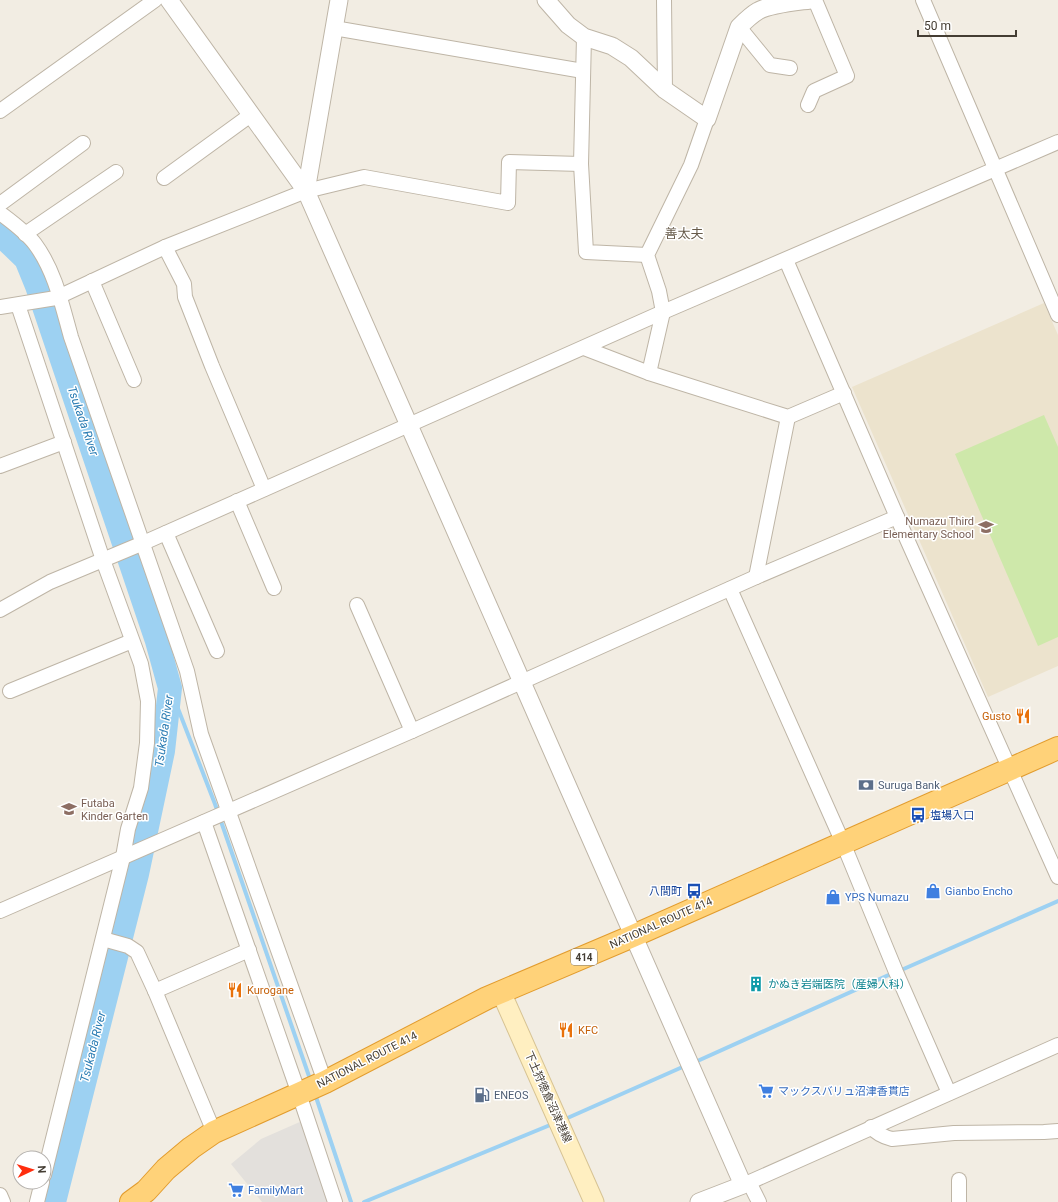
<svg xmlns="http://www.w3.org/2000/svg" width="1058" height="1202" viewBox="0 0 1058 1202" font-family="Roboto,'Noto Sans JP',sans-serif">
	<rect width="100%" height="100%" fill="#f2ede3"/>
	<!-- education -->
	<polygon fill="#ece3cd" points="1044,303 1058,335 1058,666 988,697 852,387"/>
	<!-- green -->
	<polygon fill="#cee8aa" points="1044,415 1058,447 1058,637 1038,646 955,454"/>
	<!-- parking -->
	<polygon fill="#e3e0dc" points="302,1121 330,1202 262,1202 231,1164 261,1139"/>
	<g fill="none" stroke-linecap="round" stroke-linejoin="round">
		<!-- stream -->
		<g stroke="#9dd1f2" stroke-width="4">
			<polyline points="170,688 215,804 311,1082"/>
			<polyline points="899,971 1058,901"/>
			<polyline points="693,1063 893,973"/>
			<polyline points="315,1094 351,1202"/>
			<polyline points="563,1120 687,1065"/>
			<polyline points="364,1202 555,1123"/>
		</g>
		<!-- river -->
		<polyline stroke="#9dd1f2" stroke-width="24" points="0,234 26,259 37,286 157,641 170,688 163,751 137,874 54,1202"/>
		<!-- minor casing -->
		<g stroke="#beb5a6" stroke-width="16">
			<g id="minor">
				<polyline points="664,0 665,90"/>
				<polyline points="923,0 1058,315"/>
				<polyline points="739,27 770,65 790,68"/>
				<polyline points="334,28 583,71"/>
				<polyline points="584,37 581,164 586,252 647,255"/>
				<polyline points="808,105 814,91 847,76 815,0"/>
				<polyline points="0,111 155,0"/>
				<polyline points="164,178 252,114"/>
				<polyline points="0,204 83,143"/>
				<path d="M0,213C12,222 26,232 35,244C55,271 62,305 71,337L187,671L201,734L325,1082"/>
				<polyline points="25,234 116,172"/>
				<polyline points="165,247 184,284 185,297 212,366 264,489"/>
				<polyline points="786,260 897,517 1058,877"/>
				<polyline points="92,281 134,380"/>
				<polyline points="18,305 103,560 141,664 148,701 147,743 141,788 128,829 123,857 44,1175"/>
				<polyline points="0,307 56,298 165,247 306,191 364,177 508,203 509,162 581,164"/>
				<polyline points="584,348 649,373 788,417 844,393"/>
				<polyline points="649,373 663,312 659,291 647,255 691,165 707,119"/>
				<polyline points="0,466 64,442"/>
				<polyline points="237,501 274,588"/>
				<polyline points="166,533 217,651"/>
				<polyline points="756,577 788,417"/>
				<polyline points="730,589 843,843 896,972 949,1093"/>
				<polyline points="357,605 412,731"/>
				<polyline points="0,610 50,582 141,544 663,312 1058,142"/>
				<polyline points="10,691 132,641"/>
				<polyline points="204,822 299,1094 335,1202"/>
				<polyline points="0,911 412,731 756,577 897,517"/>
				<polyline points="103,939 128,946 137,952 155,991 214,1132"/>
				<polyline points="155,991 249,950"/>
				<path d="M871,1127C877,1134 884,1137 892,1139L954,1133L1044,1132L1058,1131"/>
				<polyline points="749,1182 759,1202"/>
				<polyline points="743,1185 1058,1045"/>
				<polyline points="0,1195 3,1202"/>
				<polyline points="37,1202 42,1182"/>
				<polyline points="959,1202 959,1180"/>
			</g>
		</g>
		<!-- tertiary casing -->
		<g stroke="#beb5a6" stroke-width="19">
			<g id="tertiary">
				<polyline points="169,0 306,191 743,1185 699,1202"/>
				<path d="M546,0L568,25L584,37L612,46L631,58L665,90L707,119L739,27C745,21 751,15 758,11C771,4 795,2 810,0"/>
				<polyline points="306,191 339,0"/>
			</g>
		</g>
		<!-- secondary casing -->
		<g stroke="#d7c393" stroke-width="21">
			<polyline id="secondary" points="501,992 594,1202"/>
		</g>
		<!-- trunk casing -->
		<g stroke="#e29c2e" stroke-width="24">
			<polyline id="trunk" points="131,1202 146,1191 166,1169 191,1148 214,1132 325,1082 487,998 633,936 1058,748"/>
		</g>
		<!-- minor -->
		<use href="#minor" stroke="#fff" stroke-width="14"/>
		<!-- tertiary -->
		<use href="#tertiary" stroke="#fff" stroke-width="17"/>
		<!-- secondary -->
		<use href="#secondary" stroke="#ffefc1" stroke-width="19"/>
		<!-- trunk -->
		<use href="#trunk" stroke="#ffd279" stroke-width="22"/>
	</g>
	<!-- icons -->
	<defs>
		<g id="school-bare" transform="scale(1.2)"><path d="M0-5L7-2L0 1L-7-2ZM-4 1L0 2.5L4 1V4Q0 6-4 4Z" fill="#8d6e63" stroke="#fff" stroke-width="2.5" paint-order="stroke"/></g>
		<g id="restaurant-bare" transform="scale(1.2)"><path d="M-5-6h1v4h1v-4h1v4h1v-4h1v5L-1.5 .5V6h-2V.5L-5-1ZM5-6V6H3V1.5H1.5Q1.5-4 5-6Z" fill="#e8710a" stroke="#fff" stroke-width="2.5" paint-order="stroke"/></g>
		<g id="bank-bare" transform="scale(1.2)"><path d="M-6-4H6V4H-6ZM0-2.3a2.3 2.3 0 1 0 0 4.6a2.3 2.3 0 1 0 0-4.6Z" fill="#5c6f8a" stroke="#fff" stroke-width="2.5" paint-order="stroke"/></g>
		<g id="bus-bare" transform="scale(1.2)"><path d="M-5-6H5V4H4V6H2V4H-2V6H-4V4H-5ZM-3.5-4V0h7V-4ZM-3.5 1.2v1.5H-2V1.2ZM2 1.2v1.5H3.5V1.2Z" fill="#1a4fb4" stroke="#fff" stroke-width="2.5" paint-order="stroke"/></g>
		<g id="shop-bare" transform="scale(1.2)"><path d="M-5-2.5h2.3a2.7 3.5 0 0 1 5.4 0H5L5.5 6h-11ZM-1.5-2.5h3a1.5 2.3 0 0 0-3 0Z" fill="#3f7fe0" stroke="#fff" stroke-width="2.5" paint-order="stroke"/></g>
		<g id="building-bare" transform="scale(1.2)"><path d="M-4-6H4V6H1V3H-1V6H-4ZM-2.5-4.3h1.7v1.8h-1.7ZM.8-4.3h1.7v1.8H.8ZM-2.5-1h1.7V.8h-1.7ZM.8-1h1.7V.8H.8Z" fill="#0f9aa8" stroke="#fff" stroke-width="2.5" paint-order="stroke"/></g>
		<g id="supermarket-bare" transform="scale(1.2)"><path d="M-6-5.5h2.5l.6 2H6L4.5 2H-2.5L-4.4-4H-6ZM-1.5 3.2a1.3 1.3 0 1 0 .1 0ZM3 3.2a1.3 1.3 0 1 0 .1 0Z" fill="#3f7fe0" stroke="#fff" stroke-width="2.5" paint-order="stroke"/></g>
		<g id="fuel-bare" transform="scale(1.2)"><path d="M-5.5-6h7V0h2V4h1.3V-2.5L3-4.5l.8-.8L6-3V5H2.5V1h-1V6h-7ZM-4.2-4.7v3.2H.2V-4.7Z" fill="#5c6f8a" stroke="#fff" stroke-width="2.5" paint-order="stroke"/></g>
	</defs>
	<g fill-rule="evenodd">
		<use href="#school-bare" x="986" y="527"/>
		<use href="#restaurant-bare" x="1023" y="716"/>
		<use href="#bank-bare" x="866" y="785"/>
		<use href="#school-bare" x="69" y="809"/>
		<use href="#bus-bare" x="918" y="815"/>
		<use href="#bus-bare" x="694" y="891"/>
		<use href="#shop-bare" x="933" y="891"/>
		<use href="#shop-bare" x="833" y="897"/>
		<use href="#building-bare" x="756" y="984"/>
		<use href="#restaurant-bare" x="235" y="990"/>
		<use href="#restaurant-bare" x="566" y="1030"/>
		<use href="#supermarket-bare" x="766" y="1091"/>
		<use href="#fuel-bare" x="482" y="1095"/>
		<use href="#supermarket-bare" x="236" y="1190"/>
	</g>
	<g text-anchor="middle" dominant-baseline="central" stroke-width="3" stroke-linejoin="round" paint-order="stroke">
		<!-- shield labels -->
		<rect fill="#fff" stroke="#7c7770" stroke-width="1" x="571" y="949" width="26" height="16" rx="3"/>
		<g font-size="10" font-weight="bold" fill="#443d33">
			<text x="584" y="957">414</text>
		</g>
		<!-- education labels -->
		<g font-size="11" fill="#785e54" stroke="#fff" text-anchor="end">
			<text x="974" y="521">Numazu Third<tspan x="974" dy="13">Elementary School</tspan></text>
			<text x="81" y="803" text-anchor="start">Futaba<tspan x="81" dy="13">Kinder Garten</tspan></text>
		</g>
		<!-- food labels -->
		<g font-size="11" fill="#c56008" stroke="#fff" text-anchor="start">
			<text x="1011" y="716" text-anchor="end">Gusto</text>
			<text x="247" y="990">Kurogane</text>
			<text x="578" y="1030">KFC</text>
		</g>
		<!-- service labels -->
		<g font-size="11" fill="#4e5e75" stroke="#fff" text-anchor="start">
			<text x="878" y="785">Suruga Bank</text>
			<text x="494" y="1095">ENEOS</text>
		</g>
		<!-- transit labels -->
		<g font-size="11" fill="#164399" stroke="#fff" text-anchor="start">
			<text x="930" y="815">塩場入口</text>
			<text x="682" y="891" text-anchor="end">八間町</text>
		</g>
		<!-- shop labels -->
		<g font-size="11" fill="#366cbe" stroke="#fff" text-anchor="start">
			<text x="945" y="891">Gianbo Encho</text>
			<text x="845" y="897">YPS Numazu</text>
			<text x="778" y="1091">マックスバリュ沼津香貫店</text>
			<text x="248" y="1190">FamilyMart</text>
		</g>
		<!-- street labels -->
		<g font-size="11" fill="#443d33" stroke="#fff">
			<text transform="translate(661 923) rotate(-24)">NATIONAL ROUTE 414</text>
			<text transform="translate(367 1060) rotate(-27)">NATIONAL ROUTE 414</text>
			<text transform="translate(548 1097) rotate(66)">下土狩徳倉沼津港線</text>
		</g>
		<!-- culture labels -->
		<g font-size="11" fill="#0d838f" stroke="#fff" text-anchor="start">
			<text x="768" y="984">かぬき岩端医院（産婦人科）</text>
		</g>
		<!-- water labels -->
		<g font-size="12" font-style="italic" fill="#2a7cb3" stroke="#fff">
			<text transform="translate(83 421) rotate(71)">Tsukada River</text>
			<text transform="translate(164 731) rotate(-82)">Tsukada River</text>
			<text transform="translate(93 1047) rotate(-76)">Tsukada River</text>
		</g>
		<!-- quarter labels -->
		<g font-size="13" fill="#675b4a" stroke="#fff">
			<text x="684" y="233">善太夫</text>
		</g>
	</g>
	<!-- north arrow -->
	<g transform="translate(32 1170) rotate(86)"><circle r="19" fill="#ffffff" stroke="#b4b1ad"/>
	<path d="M0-3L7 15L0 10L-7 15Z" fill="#ff2d0e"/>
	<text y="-6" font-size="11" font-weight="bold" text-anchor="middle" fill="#443d33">N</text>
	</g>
	<!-- scale -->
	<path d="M918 30v6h98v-6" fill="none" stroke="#443d33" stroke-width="2"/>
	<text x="924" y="30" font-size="12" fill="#443d33" stroke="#ffffff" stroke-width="3" paint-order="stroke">50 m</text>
</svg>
